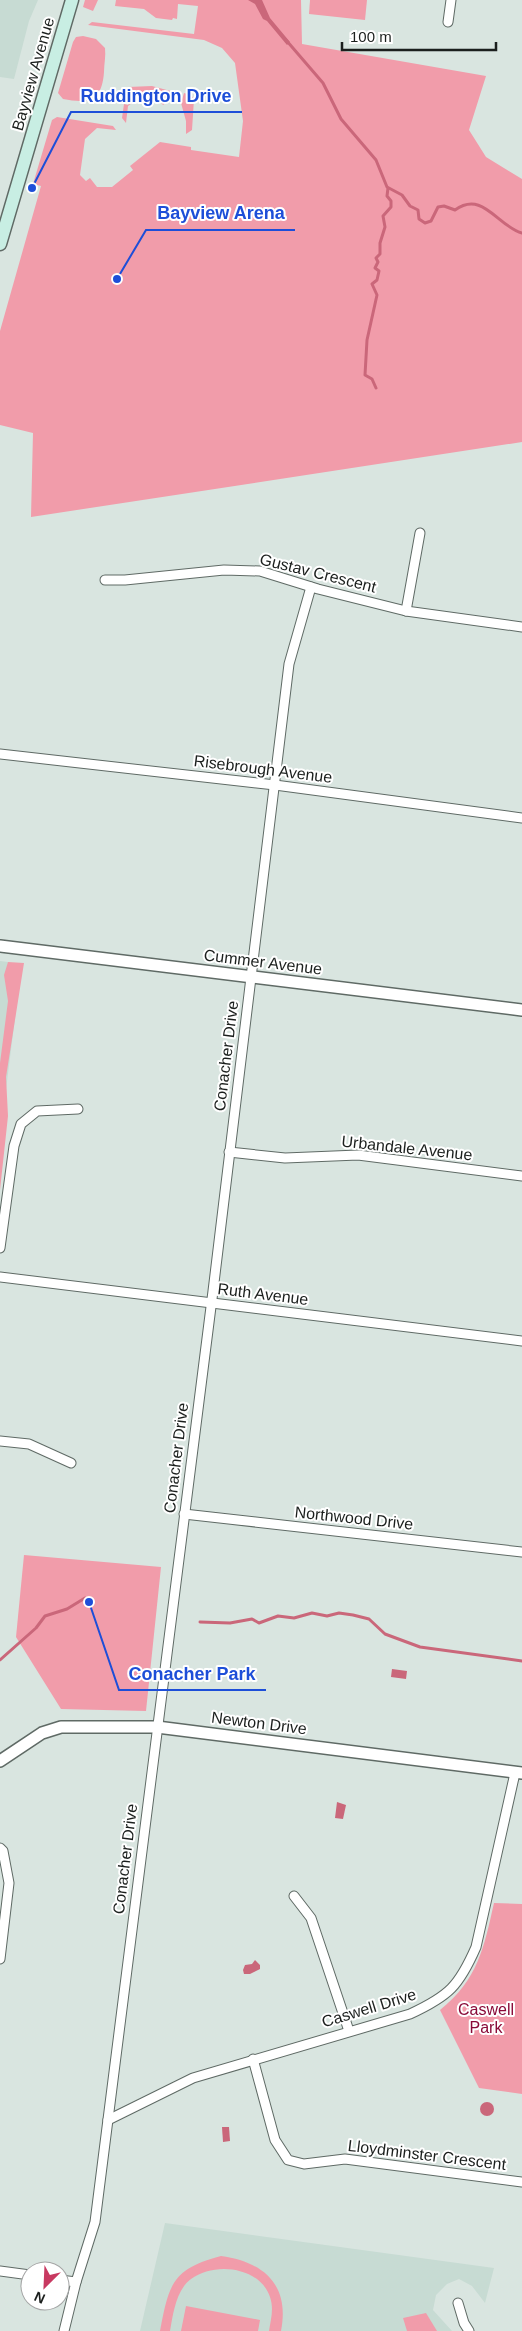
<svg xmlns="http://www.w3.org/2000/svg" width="522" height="2331" viewBox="0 0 522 2331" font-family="Helvetica,sans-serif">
	<rect width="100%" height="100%" fill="#d9e5e0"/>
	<!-- built -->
	<g fill="#c7dbd3">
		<polygon points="0,0 38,0 29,21 14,79 0,77"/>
		<polygon points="0,961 8,962 16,1010 0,1137"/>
		<polygon points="165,2223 494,2268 485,2303 472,2286 459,2279 447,2284 436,2295 433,2310 452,2331 140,2331"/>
	</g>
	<!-- green -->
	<g fill="#f19caa">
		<polygon points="85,0 98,0 93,11 83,7"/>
		<polygon points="116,0 301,0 302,44 486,76 469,130 486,157 522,179 522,442 31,517 33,433 0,425 0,331 41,186 33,184 52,120 57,117 113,126 116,130 97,128 85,139 80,175 86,181 90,178 97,187 112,187 133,170 130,166 160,142 191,147 191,150 239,157 243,121 235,63 222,48 204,40 88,25 92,22 194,34 198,6 178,4 177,19 173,18 172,20 156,18 144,9 115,6"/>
		<polygon points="310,0 367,0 365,20 309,14"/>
		<path d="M83,36L96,39L105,48C106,56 104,64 104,72C102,101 89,104 63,99L58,93L73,42L76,37Z"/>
		<polygon points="152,86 174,92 174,97 163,105 157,98 144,96 137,102 136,100 128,106 126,123 122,118 124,104 128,105 131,101 124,100 125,90 128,87"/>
		<polygon points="184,93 191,95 194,99 192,130 186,134 186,121 181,103"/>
		<polygon points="8,962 24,963 6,1077 8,1116 0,1190 0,1063 8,1001 4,975"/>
		<polygon points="24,1555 161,1567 146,1711 61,1709 16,1637"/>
		<path d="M494,1903L522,1904V2094L479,2088L440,2010C478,1980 484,1947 494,1903Z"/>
		<path d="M221,2256C264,2262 290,2285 281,2331H269C271,2319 274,2309 270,2297C260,2267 215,2261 191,2279C176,2290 173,2314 170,2331H160C169,2284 172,2269 221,2256Z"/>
		<polygon points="186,2306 260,2320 258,2331 181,2331"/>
		<polygon points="426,2313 437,2331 407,2331 403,2318"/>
	</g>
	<!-- water -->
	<g fill="#ca677a">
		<polygon points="248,0 262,0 270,18 290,42 287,45 267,21 263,19 255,4"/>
		<polygon points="392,1669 407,1671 406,1679 391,1677"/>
		<polygon points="337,1802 346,1805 343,1819 335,1818"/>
		<polygon points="255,1960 260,1965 260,1969 250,1974 244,1974 243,1970 245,1965 252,1964"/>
		<circle cx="487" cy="2109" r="7"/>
		<polygon points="222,2127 229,2127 230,2141 223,2142"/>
	</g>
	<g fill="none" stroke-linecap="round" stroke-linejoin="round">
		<!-- stream -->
		<g stroke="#ca677a" stroke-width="3">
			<path d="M286,40L323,83L341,119L376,160L387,187L402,195L410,206L418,210L419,219L425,223L431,221L438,207L444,206L455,210C483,190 497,226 522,233"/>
			<polyline points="376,388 372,379 365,375 367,340 377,295 372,284 377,280 379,271 375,268 378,262 376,258 380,254 380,243 385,227 383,216 391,207 391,201 387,196 388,188"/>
			<polyline points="200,1622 230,1623 252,1619 259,1623 278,1616 294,1618 312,1613 327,1616 339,1613 353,1615 369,1619 385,1634 420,1647 522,1661"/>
			<polyline points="0,1660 36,1628 45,1616 67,1609 85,1598"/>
		</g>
		<!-- minor casing -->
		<g stroke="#5f6a65" stroke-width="11">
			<g id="minor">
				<polyline points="448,22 451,0"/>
				<polyline points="105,580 125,580 224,570 260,571 318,589 406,611 522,627"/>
				<polyline points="406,611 420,533"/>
				<polyline points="0,754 275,785 522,818"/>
				<polyline points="229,1152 285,1158 358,1155 522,1176"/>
				<polyline points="0,1248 14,1146 21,1124 37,1111 78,1109"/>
				<polyline points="0,1277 522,1341"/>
				<polyline points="0,1441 29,1444 71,1463"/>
				<polyline points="184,1514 522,1552"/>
				<polyline points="0,1848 3,1851 9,1883 0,1959"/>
				<polyline points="294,1896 311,1918 349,2031"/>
				<polyline points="253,2059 275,2140 288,2160 304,2164 345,2159 522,2182"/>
				<path d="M108,2120L193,2078L410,2014C449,1996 459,1986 476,1947L515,1773"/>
				<polyline points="0,2271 30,2275"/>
				<polyline points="60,2280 76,2282"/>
				<polyline points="458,2303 464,2323 469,2331"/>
				<polyline points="64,2331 76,2282 95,2222 213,1291 289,664 311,587"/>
			</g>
		</g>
		<!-- tertiary casing -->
		<g stroke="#5f6a65" stroke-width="14">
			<g id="tertiary">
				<polyline points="0,946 522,1010"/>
				<polyline points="0,1761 42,1733 61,1727 157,1727 522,1773"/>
			</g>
		</g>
		<!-- secondary casing -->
		<g stroke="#5f6a65" stroke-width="15">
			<polyline id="secondary" points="0,244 72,0"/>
		</g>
		<!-- minor -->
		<use href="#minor" stroke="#fff" stroke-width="9"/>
		<!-- tertiary -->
		<use href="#tertiary" stroke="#fff" stroke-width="11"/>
		<!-- secondary -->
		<use href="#secondary" stroke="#c8eee3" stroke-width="12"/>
	</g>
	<g text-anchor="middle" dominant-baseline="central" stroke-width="4" stroke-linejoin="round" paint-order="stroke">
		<!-- street labels -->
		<g font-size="16" fill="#1b1f1d" stroke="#fff">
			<text transform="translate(33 74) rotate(-74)">Bayview Avenue</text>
			<text transform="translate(318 573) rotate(14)">Gustav Crescent</text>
			<text transform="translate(263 769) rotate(7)">Risebrough Avenue</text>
			<text transform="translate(263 962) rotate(7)">Cummer Avenue</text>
			<text transform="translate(226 1056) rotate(-83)">Conacher Drive</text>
			<text transform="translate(407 1148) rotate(6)">Urbandale Avenue</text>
			<text transform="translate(263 1294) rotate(7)">Ruth Avenue</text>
			<text transform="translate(176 1458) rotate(-83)">Conacher Drive</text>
			<text transform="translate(354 1518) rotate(6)">Northwood Drive</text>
			<text transform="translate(259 1723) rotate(7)">Newton Drive</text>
			<text transform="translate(125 1859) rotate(-83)">Conacher Drive</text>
			<text transform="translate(369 2008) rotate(-17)">Caswell Drive</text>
			<text transform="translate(427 2155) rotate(7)">Lloydminster Crescent</text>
		</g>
		<!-- park labels -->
		<g font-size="16" fill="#890a38" stroke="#fff">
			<text x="486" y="2009">Caswell<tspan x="486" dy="18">Park</tspan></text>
		</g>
	</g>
	<!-- callouts -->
	<path fill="none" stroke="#1d4ed8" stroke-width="2" d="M32 188L71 112H242M117 279L146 230H295M89 1602L119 1690H266"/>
	<g fill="#1d4ed8" stroke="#fff" stroke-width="2">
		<circle cx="32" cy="188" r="5"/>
		<circle cx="117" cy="279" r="5"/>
		<circle cx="89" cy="1602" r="5"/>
	</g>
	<g font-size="18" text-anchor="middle" font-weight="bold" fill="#1d4ed8" stroke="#fff" stroke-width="4" stroke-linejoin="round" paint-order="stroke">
		<text x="156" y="102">Ruddington Drive</text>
		<text x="221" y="219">Bayview Arena</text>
		<text x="192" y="1680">Conacher Park</text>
	</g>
	<!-- north arrow -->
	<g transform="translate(45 2286) rotate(204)"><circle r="24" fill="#ffffff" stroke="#a4a5a5"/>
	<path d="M0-4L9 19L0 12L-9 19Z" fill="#c83961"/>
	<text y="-8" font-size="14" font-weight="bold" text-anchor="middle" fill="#1b1f1d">N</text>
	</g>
	<!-- scale -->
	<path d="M342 42v8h154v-8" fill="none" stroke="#1b1f1d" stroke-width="2.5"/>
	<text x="350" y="42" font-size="15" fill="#1b1f1d" stroke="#ffffff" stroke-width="4" paint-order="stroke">100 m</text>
</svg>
